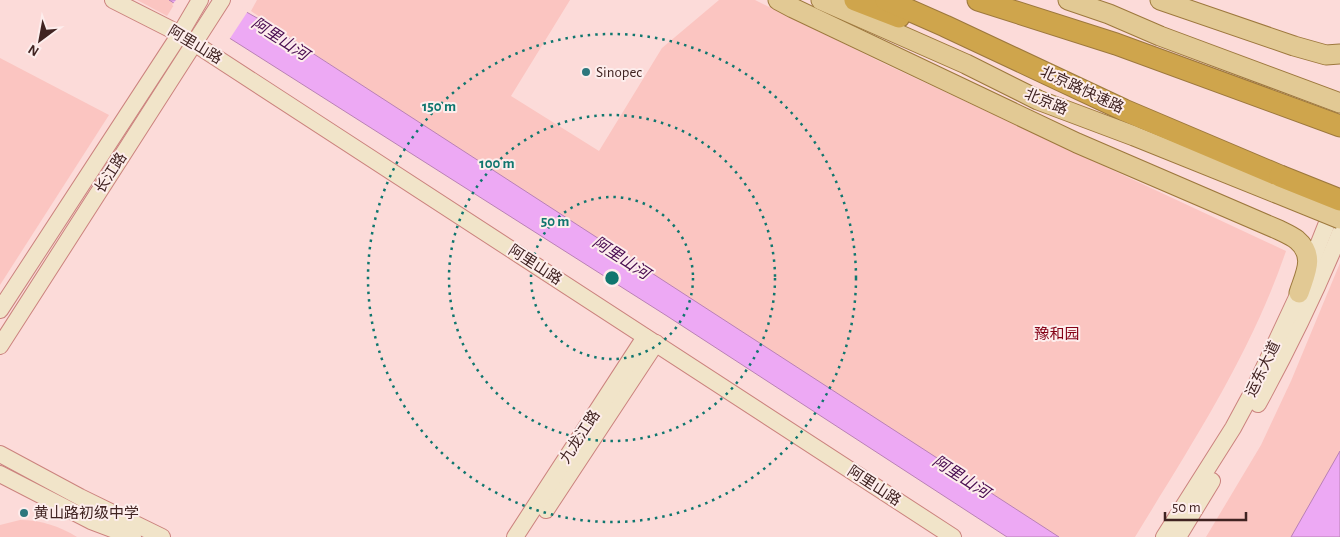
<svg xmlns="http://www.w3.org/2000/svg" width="1340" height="537" viewBox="0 0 1340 537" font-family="'Alegreya Sans','Noto Sans SC',sans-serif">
	<rect width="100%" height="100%" fill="#fcdbd9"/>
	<!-- green -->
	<g fill="#fbc5c1">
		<polygon points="137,0 177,0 167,16"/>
		<path d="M257,0H570L511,96L599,151L662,48L719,0H755L885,64L1286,251C1251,354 1191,445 1135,537H1058L442,140L251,11Z"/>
		<polygon points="0,58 109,115 0,285"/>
		<polygon points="1340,263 1340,537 1206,537 1261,445 1291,381"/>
		<path d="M20,520C41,520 59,526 77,537H0V525Z"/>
	</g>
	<!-- water -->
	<g fill="#eda9f4" stroke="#b981b5">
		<polygon points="169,0 225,0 266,23 1059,537 1007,537 667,316 242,46"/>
		<polygon points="1340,451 1340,537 1291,537"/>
	</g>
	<!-- pier -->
	<polygon fill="#fcdbd9" points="176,0 230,0 248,11 229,40 172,5"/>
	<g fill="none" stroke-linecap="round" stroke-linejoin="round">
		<!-- secondary casing -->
		<g stroke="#cb837e" stroke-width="18">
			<g id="secondary">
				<polyline points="113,0 180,34 953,537"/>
				<polyline points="0,310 180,34 200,0"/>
				<polyline points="0,346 222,0"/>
				<path d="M1258,404C1288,349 1316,292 1340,233"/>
				<polyline points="0,454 80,497 162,537"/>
				<polyline points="0,474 91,521 133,537"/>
				<polyline points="546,510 656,343"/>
				<polyline points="515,537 645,337"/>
				<polyline points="1164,537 1233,428 1254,389 1299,293 1335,203"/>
				<polyline points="1178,537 1212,481"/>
			</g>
		</g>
		<!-- primary casing -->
		<g stroke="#9d783d" stroke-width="21">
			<g id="primary">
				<path d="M778,0L793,8L1077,143L1279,230C1285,233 1292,236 1297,240C1316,256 1305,274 1299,293"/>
				<polyline points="821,0 966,64 1038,100 1134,136 1276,193"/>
				<polyline points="1068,0 1109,14 1160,36 1340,103"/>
				<polyline points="1160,0 1294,46 1326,55 1340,54"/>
			</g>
		</g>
		<!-- highway casing -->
		<g stroke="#9d783d" stroke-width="23">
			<g id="highway">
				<polyline points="855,0 899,17"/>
				<polyline points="886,0 945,26 1124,110 1280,176"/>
				<polyline points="978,0 1116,44 1340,126"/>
			</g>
		</g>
		<!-- secondary -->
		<use href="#secondary" stroke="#f1e4c9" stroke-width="16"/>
		<!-- primary -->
		<use href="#primary" stroke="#e2c994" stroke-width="19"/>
		<!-- highway -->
		<use href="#highway" stroke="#cfa54c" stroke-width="21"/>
		<!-- primary-bridge casing -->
		<g stroke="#9d783d" stroke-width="21" stroke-linecap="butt">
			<polyline id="primary-bridge" points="1276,193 1340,219"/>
		</g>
		<!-- highway-bridge casing -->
		<g stroke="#9d783d" stroke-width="23" stroke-linecap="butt">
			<polyline id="highway-bridge" points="1280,176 1340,200"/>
		</g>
		<!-- primary-bridge -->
		<use href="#primary-bridge" stroke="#e2c994" stroke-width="19"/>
		<!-- highway-bridge -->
		<use href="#highway-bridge" stroke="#cfa54c" stroke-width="21"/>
	</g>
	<!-- distance rings -->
	<g fill="none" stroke="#0f766e" stroke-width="2.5" stroke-dasharray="2.5 5">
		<circle cx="612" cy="278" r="81"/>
		<circle cx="612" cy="278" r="163"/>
		<circle cx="612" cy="278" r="244"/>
	</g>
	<!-- markers -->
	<g fill="#2d777d" stroke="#fdedec" stroke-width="2">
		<circle cx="586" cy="72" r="5"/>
		<circle cx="24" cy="513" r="5"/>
	</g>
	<g text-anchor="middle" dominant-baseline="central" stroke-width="4" stroke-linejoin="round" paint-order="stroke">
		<!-- street labels -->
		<g font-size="15" fill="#402321" stroke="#fdedec">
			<text transform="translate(195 45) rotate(31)">阿里山路</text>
			<text transform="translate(1082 90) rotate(25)">北京路快速路</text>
			<text transform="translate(1046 102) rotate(23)">北京路</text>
			<text transform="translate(111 173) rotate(-57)">长江路</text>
			<text transform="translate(535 265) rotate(33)">阿里山路</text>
			<text transform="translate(1263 369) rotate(-64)">运东大道</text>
			<text transform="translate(580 437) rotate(-57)">九龙江路</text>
			<text transform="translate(874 486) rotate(33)">阿里山路</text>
		</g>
		<!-- poi labels -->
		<g font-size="15" fill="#402321" stroke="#fdedec" text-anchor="start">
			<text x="596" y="72">Sinopec</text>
			<text x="34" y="513">黄山路初级中学</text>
		</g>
		<!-- park labels -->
		<g font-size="15" fill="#840116" stroke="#fdedec">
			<text x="1057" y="334">豫和园</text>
		</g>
		<!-- water labels -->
		<g font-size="16" font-style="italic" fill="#480b50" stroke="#fdedec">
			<text transform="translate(280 39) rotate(33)">阿里山河</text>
			<text transform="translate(621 258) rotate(33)">阿里山河</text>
			<text transform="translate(961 477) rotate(33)">阿里山河</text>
		</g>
	</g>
	<circle cx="612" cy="278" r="8" fill="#0f766e" stroke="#fdedec" stroke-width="2.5"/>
	<g font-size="15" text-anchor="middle" font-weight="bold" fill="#0f766e" stroke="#fdedec" stroke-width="4" stroke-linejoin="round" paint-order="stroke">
		<text x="439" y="111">150 m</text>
		<text x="497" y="168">100 m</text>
		<text x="555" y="226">50 m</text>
	</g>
	<!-- north arrow -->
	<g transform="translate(40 40) rotate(212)" stroke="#fdedec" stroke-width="4" paint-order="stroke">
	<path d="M0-4L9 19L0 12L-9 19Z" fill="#402321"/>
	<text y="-8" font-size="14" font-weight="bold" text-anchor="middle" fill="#402321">N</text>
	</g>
	<!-- scale -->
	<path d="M1165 512v8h81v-8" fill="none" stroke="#402321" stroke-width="2.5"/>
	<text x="1172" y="512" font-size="15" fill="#402321" stroke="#fdedec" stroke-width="4" paint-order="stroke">50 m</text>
</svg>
